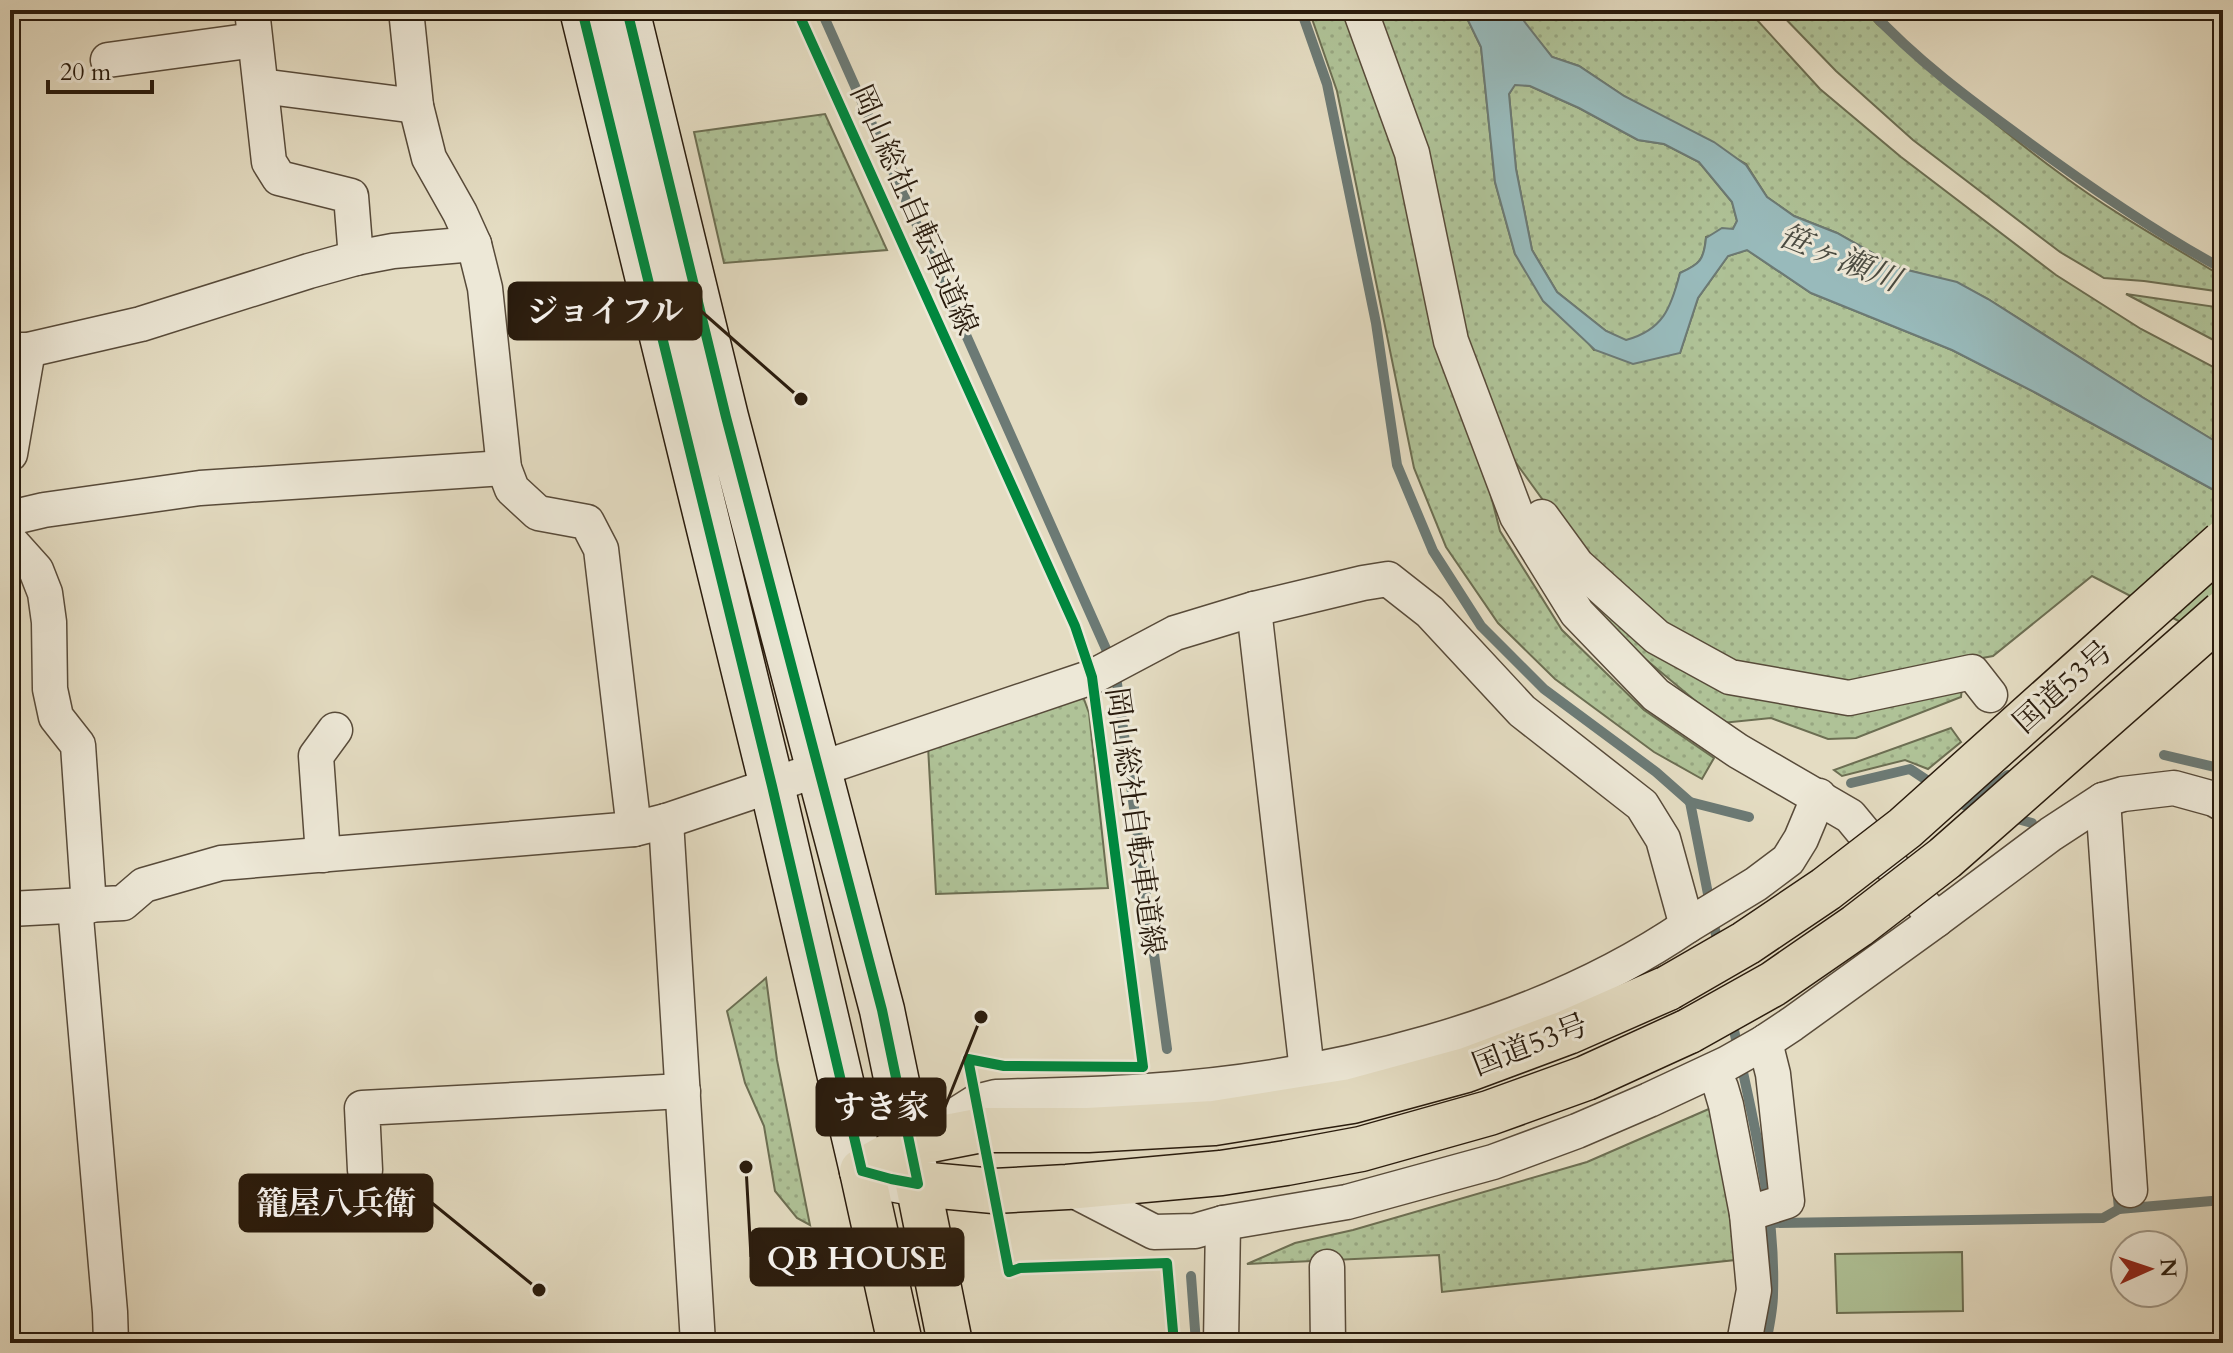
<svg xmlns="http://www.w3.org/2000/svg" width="2233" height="1353" viewBox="0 0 2233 1353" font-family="Cardo,'Noto Serif JP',serif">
	<defs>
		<pattern id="grass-dots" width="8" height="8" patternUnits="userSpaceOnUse" patternTransform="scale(2)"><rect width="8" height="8" fill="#afc297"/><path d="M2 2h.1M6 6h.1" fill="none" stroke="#97a681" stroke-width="1.8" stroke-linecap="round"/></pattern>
	</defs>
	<rect width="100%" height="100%" fill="#e4dcc2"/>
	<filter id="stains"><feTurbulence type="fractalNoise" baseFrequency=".0025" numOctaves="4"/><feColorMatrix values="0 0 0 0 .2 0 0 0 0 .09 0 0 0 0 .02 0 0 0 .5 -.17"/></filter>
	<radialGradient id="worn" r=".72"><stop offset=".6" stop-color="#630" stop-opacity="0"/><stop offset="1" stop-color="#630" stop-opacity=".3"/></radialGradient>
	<!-- grass -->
	<g fill="url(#grass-dots)" stroke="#6c6e52" stroke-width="2">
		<polygon points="1309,10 1350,10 1404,156 1500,531 1562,630 1644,710 1714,758 1702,779 1654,752 1555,679 1498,623 1446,547 1414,468 1337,91"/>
		<polygon points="1372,10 1463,10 1481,47 1495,182 1515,254 1594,350 1680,353 1698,298 1728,256 1747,250 1811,293 1952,350 2036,393 2223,495 2223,644 2092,576 1993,656 1847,683 1733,663 1664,624 1582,554 1498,438 1460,336"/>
		<polygon points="1519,10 1748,10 1820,89 1901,157 2056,275 2141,329 2223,372 2223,446 2142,397 1988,299 1957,283 1899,268 1837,233 1794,216 1767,197 1746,164 1624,96 1579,66 1552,57 1523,21"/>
		<path d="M1777,10H1865L1877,24C1938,76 1998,128 2062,175C2113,213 2169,244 2223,277V292L2144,281L2104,278L2060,252L1913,140L1836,71Z"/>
		<path d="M1515,84L1530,86L1579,108L1638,140L1664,144L1699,162L1732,202L1737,221L1733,229L1706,237C1704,260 1700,264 1680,273C1671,309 1664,330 1626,341L1606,331L1557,292L1532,250L1516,169L1509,94Z"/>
		<polygon points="825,114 887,250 724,263 694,132"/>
		<polygon points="2126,294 2223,308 2223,345"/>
		<polygon points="1585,590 1723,688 1962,687 1961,697 1856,738 1828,739 1771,718 1722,723 1632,648 1580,594"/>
		<polygon points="1081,691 1089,713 1108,888 936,894 928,746"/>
		<polygon points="1951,728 1961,742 1928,769 1905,760 1842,776 1834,770"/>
		<polygon points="766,978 777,1060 810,1225 797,1218 775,1191 764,1126 745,1083 727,1011"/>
		<polygon points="1718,1105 1744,1259 1442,1292 1439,1255 1247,1264 1295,1243 1353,1230 1587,1162"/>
	</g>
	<!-- pitch -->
	<polygon fill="#afc297" stroke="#6c6e52" stroke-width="2" points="1962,1252 1963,1311 1837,1313 1835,1254"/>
	<!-- water -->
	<path fill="#98babb" stroke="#6c7a75" stroke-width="2" fill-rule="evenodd" d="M1463,10H1519L1524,21L1552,57L1579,66L1624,96L1714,142L1746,165L1767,197L1794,216L1837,233L1899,268L1957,282L1988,299L2142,397L2223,446V495L2036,393L1952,350L1811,293L1747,250L1728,256L1698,298L1680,353L1633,364L1595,350L1543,301L1515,254L1495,182L1481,47ZM1515,85L1530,86L1579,108L1638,140L1664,144L1699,162L1732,202L1737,221L1733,229L1722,228L1706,238C1704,260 1700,264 1680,273C1671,308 1663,330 1626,340L1606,331L1557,292L1532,250L1516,169L1509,94Z"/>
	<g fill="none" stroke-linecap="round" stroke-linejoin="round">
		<!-- stream -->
		<g stroke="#6c7a75" stroke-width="10">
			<polyline points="821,10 1115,669 1167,1049"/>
			<polyline points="1301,10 1327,84 1376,323 1397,465 1433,551 1481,626 1544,689 1656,772 1690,802 1749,817"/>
			<path d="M1870,10C1915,59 1970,100 2024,139C2088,186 2153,231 2223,269"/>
			<polyline points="2164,755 2223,769"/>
			<polyline points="1851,783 1910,769 1937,787"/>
			<polyline points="1690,802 1718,945"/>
			<polyline points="1964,805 2008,775"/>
			<polyline points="2010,817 2032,823"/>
			<path d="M1732,1020C1750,1111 1776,1201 1773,1294C1773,1310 1769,1327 1766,1343"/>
			<polyline points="2117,1188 2119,1209 2223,1200"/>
			<polyline points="1771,1223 2103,1218 2119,1209"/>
			<polyline points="1191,1276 1196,1343"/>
		</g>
		<!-- street casing -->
		<g stroke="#584b3a" stroke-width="37">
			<g id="street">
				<polyline points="252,10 269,162 279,178 351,196 356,258"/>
				<polyline points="406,10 416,106 429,158 460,213 474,244 485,288 504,468 512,489 538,513 587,522 601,549 634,829"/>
				<polyline points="1360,10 1412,153 1451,341 1517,516 1577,613 1656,695 1738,751 1850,816 1936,920 2051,834 2103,800 2123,794 2174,788 2214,799 2223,804"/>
				<polyline points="108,60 254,40"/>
				<polyline points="261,86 416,106"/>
				<polyline points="10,350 28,350 141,324 309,271 356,258 393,251 474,244"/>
				<polyline points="10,454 28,350"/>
				<polyline points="1542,517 1577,565 1657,637 1730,677 1849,698 1972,672 1990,695"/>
				<polyline points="10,518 44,510 200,488 504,468"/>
				<polyline points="10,541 36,570 45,593 49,622 50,689 56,717 78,745 89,906"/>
				<polyline points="1254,609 1307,1071"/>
				<polyline points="2103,800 2130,1190"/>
				<polyline points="666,821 698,1343"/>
				<polyline points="323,855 316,756 335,730"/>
				<polyline points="75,906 110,1312 111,1343"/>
				<polyline points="10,909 123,903 144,885 221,863 634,829 666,821 1092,677 1175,633 1254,609 1363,583 1388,579 1430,612 1522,711 1642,805 1663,839 1687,926 1756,884 1788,860 1801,839 1819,796"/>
				<polyline points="1713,1071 1721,1088 1726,1105 1747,1214 1754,1290 1744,1343"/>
				<path d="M924,1135L976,1102L996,1097C1047,1095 1097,1095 1148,1091C1329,1079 1536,1029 1687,926"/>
				<polyline points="365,1170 362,1108 683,1091"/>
				<polyline points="1067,1187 1154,1232 1195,1231 1223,1223 1347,1202 1493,1162 1577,1131 1649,1100 1726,1064 1765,1042 1792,1024 1936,920"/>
				<polyline points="1747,1214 1787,1201 1773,1074 1765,1042"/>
				<polyline points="1327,1267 1328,1343"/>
				<polyline points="1221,1343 1223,1223"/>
			</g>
		</g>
		<!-- secondary casing -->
		<g stroke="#291b0d" stroke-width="47">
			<polyline id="secondary" points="582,10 772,786 862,1171 891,1179 918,1184 882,1010 726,417 627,10"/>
		</g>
		<!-- highway casing -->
		<g stroke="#291b0d" stroke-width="47">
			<g id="highway">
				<polyline points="900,1343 862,1171 910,1144 982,1130 1088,1130 1214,1123 1352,1101 1466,1070 1568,1032 1668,988"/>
				<polyline points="950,1343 918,1184 994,1191 1067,1187 1221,1173 1286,1163 1361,1149 1489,1113 1586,1078 1689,1031"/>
			</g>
		</g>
		<!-- street -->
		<use href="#street" stroke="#ede8d7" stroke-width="34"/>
		<!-- secondary -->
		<use href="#secondary" stroke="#ede8d7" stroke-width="44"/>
		<!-- highway -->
		<use href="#highway" stroke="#e4dcc2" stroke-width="44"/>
		<!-- highway-bridge casing -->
		<g stroke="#291b0d" stroke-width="47" stroke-linecap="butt">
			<g id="highway-bridge">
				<polyline points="1668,988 1746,943 1826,889 1905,828 2223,543"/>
				<polyline points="1689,1031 1773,984 1857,926 1945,858 2223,613"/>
			</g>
		</g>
		<!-- highway-bridge -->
		<use href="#highway-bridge" stroke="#e4dcc2" stroke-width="44"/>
		<!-- cycleway casing -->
		<g stroke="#ede8d7" stroke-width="15">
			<g id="cycleway">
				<polyline points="582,10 772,786 862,1171 891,1179 918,1184 882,1010 726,417 627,10"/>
				<polyline points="797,10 1075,626 1092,677 1143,1067 1004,1066 968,1059 1009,1272 1020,1268 1167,1263 1174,1343"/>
			</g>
		</g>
		<!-- cycleway -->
		<use href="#cycleway" stroke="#00873e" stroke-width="10"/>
	</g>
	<g text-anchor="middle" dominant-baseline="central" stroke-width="6" stroke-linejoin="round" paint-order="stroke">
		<!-- street labels -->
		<g font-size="30" fill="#291b0d" stroke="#ede8d7">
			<text transform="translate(914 210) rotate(66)">岡山総社自転車道線</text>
			<text transform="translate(2063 687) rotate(-42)">国道53号</text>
			<text transform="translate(1135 821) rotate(82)">岡山総社自転車道線</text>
			<text transform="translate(1530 1045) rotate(-21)">国道53号</text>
		</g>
		<!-- water labels -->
		<g font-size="32" font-style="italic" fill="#4a4b41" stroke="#ede8d7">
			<text transform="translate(1839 258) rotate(22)">笹ヶ瀬川</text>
		</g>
	</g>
	<!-- callouts -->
	<path fill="none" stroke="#291b0d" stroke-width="3" d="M801 399L701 311M981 1017L945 1107M539 1290L432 1203M746 1167L751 1257"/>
	<g fill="#291b0d" stroke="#ede8d7" stroke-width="3">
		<circle cx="801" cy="399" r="8"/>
		<circle cx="981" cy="1017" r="8"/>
		<circle cx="539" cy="1290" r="8"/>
		<circle cx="746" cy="1167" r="8"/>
	</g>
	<g fill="#291b0d" stroke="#291b0d" stroke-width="3">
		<rect x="509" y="283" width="192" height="56" rx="8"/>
		<rect x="817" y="1079" width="128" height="56" rx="8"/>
		<rect x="240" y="1175" width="192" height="56" rx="8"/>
		<rect x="751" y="1229" width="212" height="56" rx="8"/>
	</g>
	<g font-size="32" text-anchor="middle" font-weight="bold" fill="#fff">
		<text x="605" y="322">ジョイフル</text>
		<text x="881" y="1118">すき家</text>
		<text x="336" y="1214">籠屋八兵衛</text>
		<text x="857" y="1269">QB HOUSE</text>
	</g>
	<!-- margin -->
	<rect width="2233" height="1353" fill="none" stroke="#e4dcc2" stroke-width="40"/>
	<rect x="12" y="12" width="2209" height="1329" fill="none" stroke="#291b0d" stroke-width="4"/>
	<rect x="20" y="20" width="2193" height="1313" fill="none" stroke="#291b0d" stroke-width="2"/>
	<!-- north arrow -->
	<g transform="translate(2149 1269) rotate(87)"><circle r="38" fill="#ede8d7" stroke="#9f9686" stroke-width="2"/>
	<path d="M0-6L14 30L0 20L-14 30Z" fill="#8f2418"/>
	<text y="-12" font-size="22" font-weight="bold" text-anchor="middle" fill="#291b0d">N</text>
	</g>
	<!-- scale -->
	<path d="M48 80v12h104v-12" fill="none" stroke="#291b0d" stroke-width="4"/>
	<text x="60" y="80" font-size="24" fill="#291b0d" stroke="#ede8d7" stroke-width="6" paint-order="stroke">20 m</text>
	<rect width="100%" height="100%" filter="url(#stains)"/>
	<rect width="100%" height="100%" fill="url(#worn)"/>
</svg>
